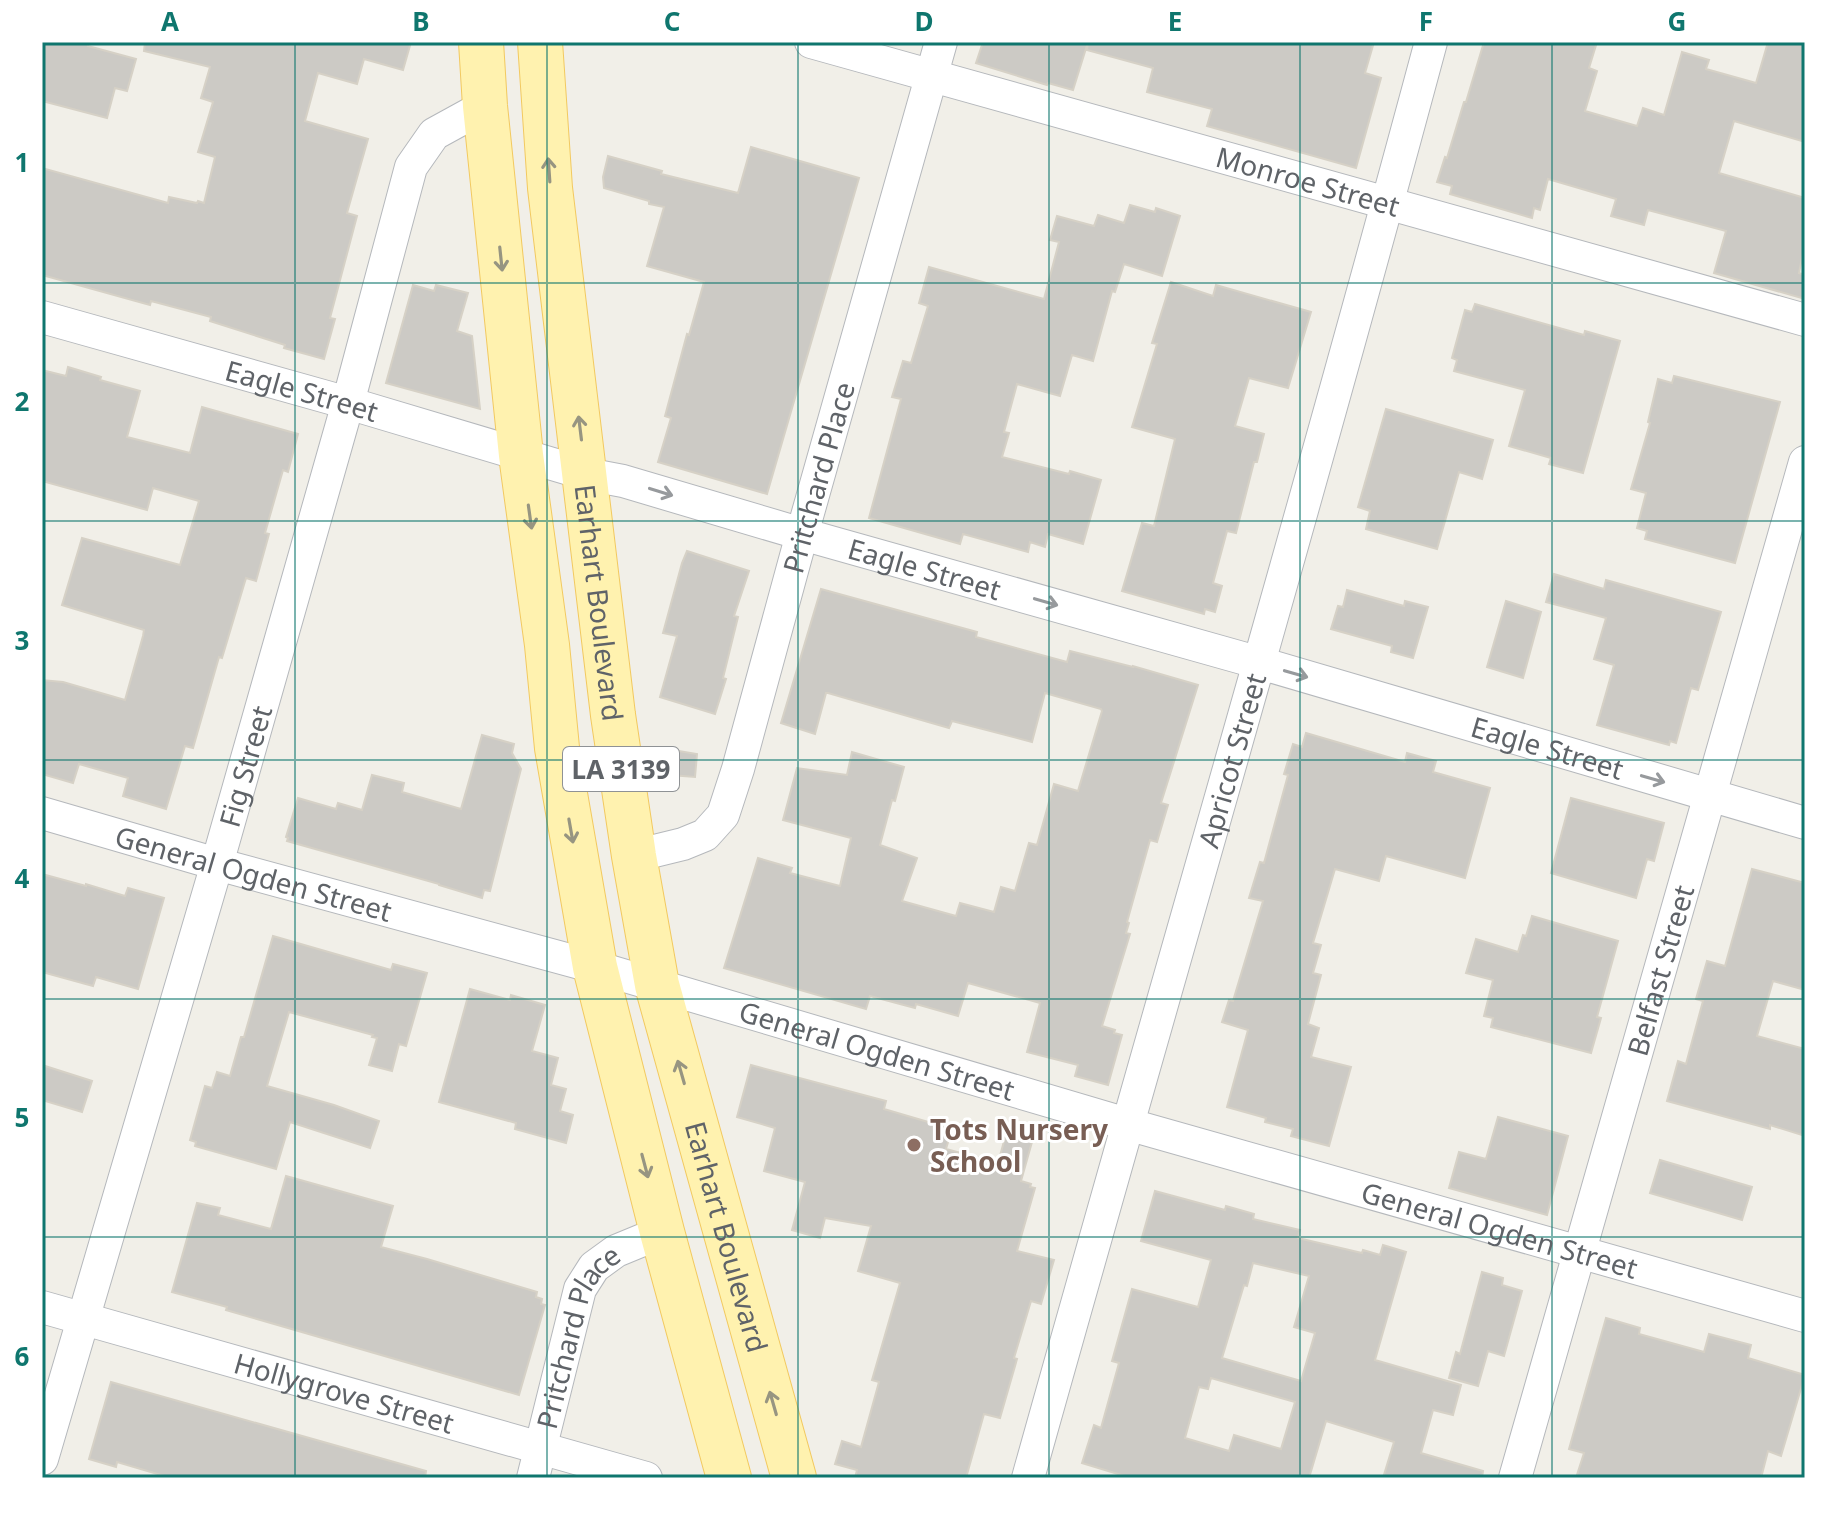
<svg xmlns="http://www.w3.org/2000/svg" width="1847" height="1520" viewBox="0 0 1847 1520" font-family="'Noto Sans',sans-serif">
	<rect width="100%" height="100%" fill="#f1efe8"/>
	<!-- building -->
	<g fill="#cccac5" stroke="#d6d1c6" stroke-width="2" fill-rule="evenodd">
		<polygon points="42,42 89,42 88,46 136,59 127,91 115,88 107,118 42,101"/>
		<polygon points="145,42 411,42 403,70 364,59 357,84 318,73 305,121 368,139 347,213 357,216 330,318 335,319 324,359 284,348 285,345 210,321 211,317 151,301 150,305 42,275 42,168 168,203 169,197 197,203 198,201 204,203 215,157 198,152 213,102 201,98 210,67 144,51"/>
		<polygon points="983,42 1374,42 1365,73 1381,78 1356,168 1207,126 1212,109 1147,92 1153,68 1087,50 1088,42 1073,90 1048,83 1047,85 976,63"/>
		<polygon points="1484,42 1597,42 1589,68 1597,71 1585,111 1637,126 1643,108 1664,115 1682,52 1709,60 1706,69 1756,83 1768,42 1805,42 1805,142 1734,121 1719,173 1805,198 1805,243 1799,273 1805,275 1805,299 1714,273 1726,231 1648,210 1644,225 1611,216 1616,199 1548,179 1540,210 1534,208 1532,218 1450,194 1452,186 1437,182 1445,157 1447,158 1464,102 1466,102"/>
		<polygon points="751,147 859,178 767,494 658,462 671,418 665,416 687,334 689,335 704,282 647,266 664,207 649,204 649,201 604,188 603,177 608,156 662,171 661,174 738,193"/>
		<polygon points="1130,205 1155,212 1156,208 1180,216 1162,276 1124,264 1115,292 1112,291 1093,361 1072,355 1060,396 1017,384 1004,432 1009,433 1002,457 1069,474 1070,471 1101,480 1083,544 1048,534 1045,547 1030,542 1028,552 963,534 960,544 869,518 901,399 892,397 903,361 911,363 928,306 919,303 929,267 1044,299 1059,242 1050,240 1057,216 1094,226 1098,215 1124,223"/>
		<polygon points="1171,282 1213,296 1216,285 1311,312 1288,388 1249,378 1235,426 1264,434 1257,462 1254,462 1236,533 1227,531 1213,583 1222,586 1215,612 1205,609 1204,614 1122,591 1142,523 1154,526 1175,439 1132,427 1157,344 1152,343"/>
		<polygon points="413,285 434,291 436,285 468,293 457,331 472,336 480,409 386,383"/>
		<polygon points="1475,304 1584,335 1585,331 1620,341 1583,473 1549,464 1551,458 1509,446 1525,390 1454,371 1457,360 1452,358 1465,310 1472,312"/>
		<polygon points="68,367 101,377 100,380 140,391 127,437 190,453 202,407 298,434 288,472 283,470 265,533 269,534 256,581 246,578 222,658 219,657 193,748 185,746 166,809 123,796 128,778 79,764 73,783 42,774 42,680 63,682 125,700 143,636 144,630 62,605 82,538 180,565 199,501 153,488 147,510 42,481 42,370 66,376"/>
		<polygon points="1674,376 1780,402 1735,563 1645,539 1647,531 1637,528 1646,493 1631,489 1650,423 1648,422 1658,379 1672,383"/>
		<polygon points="1386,409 1493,440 1482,479 1459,472 1437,549 1366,529 1370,511 1358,507"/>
		<polygon points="687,551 749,571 734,616 738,617 723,678 726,679 715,714 660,697 677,636 663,633 682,563"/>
		<polygon points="1554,574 1604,589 1606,580 1721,612 1698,690 1691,688 1676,743 1670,741 1669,745 1597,725 1614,665 1594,659 1606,618 1546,602"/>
		<polygon points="821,589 977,632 976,637 1067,662 1070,651 1133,667 1133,666 1198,685 1161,803 1168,805 1157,842 1150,840 1127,922 1129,923 1126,933 1130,934 1102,1026 1115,1030 1114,1033 1122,1035 1108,1085 1075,1076 1078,1065 1027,1052 1040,1003 968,983 958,1016 916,1004 915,1008 870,996 866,1009 724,968 758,858 792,868 790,873 840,886 851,838 783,820 797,768 847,775 852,752 904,767 895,801 892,800 880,845 917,858 902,901 956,916 960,903 994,912 1001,887 1015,891 1029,843 1037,845 1054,784 1078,791 1102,711 1101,709 1045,693 1032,742 952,721 949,728 828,693 826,693 815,734 781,723"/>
		<polygon points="1347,590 1404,606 1405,601 1428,607 1413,658 1391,652 1392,646 1331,629 1338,606 1343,607"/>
		<polygon points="1506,601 1541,612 1523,678 1487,667"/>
		<polygon points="1306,733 1405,762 1407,753 1436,761 1433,772 1490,788 1465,878 1386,856 1379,881 1335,869 1313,943 1321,945 1313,973 1321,975 1308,1024 1319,1028 1311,1057 1351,1067 1329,1146 1291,1136 1293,1129 1265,1122 1266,1118 1227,1107 1248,1030 1222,1022 1229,1000 1233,1001 1263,901 1249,898 1260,862 1264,863 1288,775 1284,774 1293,744 1302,747"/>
		<polygon points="482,735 514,744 512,753 521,769 490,891 484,890 482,898 439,885 439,884 287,841 288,838 286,837 298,798 336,809 338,803 362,810 372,775 404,783 402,792 461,809"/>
		<polygon points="667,749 697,754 695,777 670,775"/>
		<polygon points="1571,798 1664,823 1654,861 1647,859 1636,898 1551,873"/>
		<polygon points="1752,869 1805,883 1805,990 1773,981 1757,1036 1805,1049 1805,1136 1770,1125 1770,1129 1667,1101 1678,1061 1686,1064 1703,1001 1696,999 1707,961 1725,966"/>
		<polygon points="42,874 86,886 86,884 125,896 128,888 164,898 138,989 96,977 93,986 42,972"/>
		<polygon points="1532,916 1618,941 1597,1017 1601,1018 1591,1053 1491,1027 1493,1018 1484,1016 1493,980 1466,973 1476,939 1518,952 1523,935 1526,936"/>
		<polygon points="273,936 391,970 393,964 427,973 406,1046 399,1044 392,1071 369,1065 377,1038 372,1037 373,1035 289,1012 267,1086 334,1105 379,1121 370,1148 290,1122 276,1169 195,1146 196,1142 190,1140 205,1086 212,1088 217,1072 230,1076 241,1037 244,1037"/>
		<polygon points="470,989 510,1000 511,995 545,1005 532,1051 558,1058 551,1085 566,1089 560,1111 573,1115 566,1143 515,1129 516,1123 439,1102"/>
		<polygon points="42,1065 92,1081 82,1112 42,1100"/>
		<polygon points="751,1065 886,1101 884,1109 952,1129 946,1149 998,1163 1006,1134 1032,1142 1021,1181 1031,1184 1030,1187 1035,1188 1017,1251 1054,1260 1041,1304 1031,1301 1014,1358 1017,1359 1000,1418 984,1414 966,1478 855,1478 857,1470 835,1464 842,1441 861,1447 879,1382 872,1380 900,1283 858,1271 871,1226 825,1218 820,1238 792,1230 805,1182 764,1171 775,1128 737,1117"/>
		<polygon points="1498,1117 1568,1136 1547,1215 1449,1188 1459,1152 1486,1159"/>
		<polygon points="1660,1160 1752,1187 1742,1220 1650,1193"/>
		<polygon points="286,1176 393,1206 381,1247 427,1259 537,1292 536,1297 542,1299 541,1304 545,1305 519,1395 226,1310 227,1307 172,1292 197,1203 220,1208 218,1215 271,1229"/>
		<path d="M1155,1191L1225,1210L1226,1206L1254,1214L1253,1219L1300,1230L1298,1238L1362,1253L1363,1250L1380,1255L1383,1245L1406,1252L1375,1360L1461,1385L1453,1415L1433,1410L1421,1453L1483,1471L1482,1478H1383L1394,1442L1326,1421L1309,1478H1131L1082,1463L1094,1425L1101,1428L1119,1363L1112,1361L1132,1289L1198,1307L1211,1260L1141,1241ZM1253,1263L1309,1276L1294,1327L1315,1333L1301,1381L1222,1358L1244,1285L1247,1286ZM1211,1378L1295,1402L1281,1449L1234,1435L1229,1451L1185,1438L1199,1387L1208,1389Z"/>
		<polygon points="1482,1272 1503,1278 1502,1285 1522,1291 1504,1356 1488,1351 1478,1386 1449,1378 1456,1352 1460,1354"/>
		<polygon points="1606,1318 1640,1328 1639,1334 1704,1352 1709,1334 1751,1345 1748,1358 1805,1375 1781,1456 1768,1451 1761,1478 1576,1478 1584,1453 1569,1449"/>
		<polygon points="111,1382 426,1471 425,1478 171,1478 117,1462 116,1467 89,1459"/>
	</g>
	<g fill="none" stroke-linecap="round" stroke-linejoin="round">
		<!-- minor casing -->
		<g stroke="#b5b8bc" stroke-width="34">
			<g id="minor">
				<path id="s1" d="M811,42L1805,320"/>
				<path id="s2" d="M42,317L348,403L586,474L623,481L802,534L1260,663L1805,823"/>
				<path id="s3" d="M42,813L217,864L595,967L1127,1124L1805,1316"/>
				<path id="s4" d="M634,856L683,844L705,835L723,815L738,769L802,534L941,42"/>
				<path id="s5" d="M42,1307L646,1478"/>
				<path id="s6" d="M42,1459L217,864L348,403L411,167L434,134L485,106"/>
				<path id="s7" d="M533,1478L580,1289L594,1267L616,1251L662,1232"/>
				<path id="s8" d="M1028,1478C1162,999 1302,522 1431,42"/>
				<path id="s9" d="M1515,1478L1805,462"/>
			</g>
		</g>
		<!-- primary casing -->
		<g stroke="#f2c960" stroke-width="46">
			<g id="primary">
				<polyline points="481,42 485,106 521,455 547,645 557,748 595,967 662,1232 729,1478"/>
				<path id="s10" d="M540,42L550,188L613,715L634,856L657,985L794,1478"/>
			</g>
		</g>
		<!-- minor -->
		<use href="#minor" stroke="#fff" stroke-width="32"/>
		<!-- primary -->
		<use href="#primary" stroke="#fff2af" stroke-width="44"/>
	</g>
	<!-- one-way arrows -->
	<defs><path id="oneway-shaft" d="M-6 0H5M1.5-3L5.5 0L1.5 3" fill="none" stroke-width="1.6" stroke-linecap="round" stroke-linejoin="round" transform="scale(2)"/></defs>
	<g stroke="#979581">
		<use href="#oneway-shaft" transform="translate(549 170) rotate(-94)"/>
		<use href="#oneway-shaft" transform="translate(501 259) rotate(84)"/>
		<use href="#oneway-shaft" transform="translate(580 428) rotate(-97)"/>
		<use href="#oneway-shaft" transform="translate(530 517) rotate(82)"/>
		<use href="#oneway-shaft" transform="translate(571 831) rotate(80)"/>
		<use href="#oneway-shaft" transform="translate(681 1072) rotate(-106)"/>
		<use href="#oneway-shaft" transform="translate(645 1166) rotate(75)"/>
		<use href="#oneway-shaft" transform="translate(773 1403) rotate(-106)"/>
	</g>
	<g stroke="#979a9d">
		<use href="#oneway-shaft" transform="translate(661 492) rotate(17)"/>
		<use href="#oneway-shaft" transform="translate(1046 602) rotate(16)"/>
		<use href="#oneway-shaft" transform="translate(1296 674) rotate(16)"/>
		<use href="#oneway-shaft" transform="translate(1653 779) rotate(16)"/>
	</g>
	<!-- grid -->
	<path fill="none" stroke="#0f766e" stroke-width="2" stroke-opacity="0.55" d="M295,42V1478M547,42V1478M798,42V1478M1049,42V1478M1300,42V1478M1552,42V1478M42,283H1805M42,521H1805M42,760H1805M42,999H1805M42,1237H1805"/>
	<!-- markers -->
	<circle fill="#8d6e63" stroke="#fff" stroke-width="3" cx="914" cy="1145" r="8"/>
	<g text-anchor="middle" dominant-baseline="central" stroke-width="6" stroke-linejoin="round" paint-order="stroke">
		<!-- shield labels -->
		<rect fill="#fff" stroke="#8f9295" stroke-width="2" x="563" y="747" width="116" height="44" rx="6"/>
		<g font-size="26" font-weight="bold" fill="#5f6368">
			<text x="621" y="769">LA 3139</text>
		</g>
		<!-- street labels -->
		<g font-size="28" fill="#5f6368" stroke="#fff">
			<text stroke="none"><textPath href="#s1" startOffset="516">Monroe Street</textPath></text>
			<text stroke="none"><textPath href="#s2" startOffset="270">Eagle Street</textPath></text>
			<text stroke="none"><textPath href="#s4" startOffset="452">Pritchard Place</textPath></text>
			<text stroke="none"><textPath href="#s2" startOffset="918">Eagle Street</textPath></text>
			<text stroke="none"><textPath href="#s10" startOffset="564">Earhart Boulevard</textPath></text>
			<text stroke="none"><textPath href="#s2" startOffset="1566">Eagle Street</textPath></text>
			<text stroke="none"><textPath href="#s8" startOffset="746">Apricot Street</textPath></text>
			<text stroke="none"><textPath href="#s6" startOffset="722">Fig Street</textPath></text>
			<text stroke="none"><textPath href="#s3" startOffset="220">General Ogden Street</textPath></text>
			<text stroke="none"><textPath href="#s9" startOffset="528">Belfast Street</textPath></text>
			<text stroke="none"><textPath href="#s3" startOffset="868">General Ogden Street</textPath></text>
			<text stroke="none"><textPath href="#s3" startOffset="1516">General Ogden Street</textPath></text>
			<text stroke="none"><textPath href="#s10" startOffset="1212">Earhart Boulevard</textPath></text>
			<text stroke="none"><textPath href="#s7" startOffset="150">Pritchard Place</textPath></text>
			<text stroke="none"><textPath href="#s5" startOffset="314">Hollygrove Street</textPath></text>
		</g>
		<!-- education labels -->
		<g font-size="28" font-weight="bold" fill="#785e54" stroke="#fff" text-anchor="start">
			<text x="930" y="1129">Tots Nursery<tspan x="930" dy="32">School</tspan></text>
		</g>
	</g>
	<!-- border -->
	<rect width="1847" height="1520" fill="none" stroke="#ffffff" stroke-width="88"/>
	<rect x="44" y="44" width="1759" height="1432" fill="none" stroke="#0f766e" stroke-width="3"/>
	<g font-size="26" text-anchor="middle" font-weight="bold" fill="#0f766e">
		<text x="170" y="31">A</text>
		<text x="421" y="31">B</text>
		<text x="672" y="31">C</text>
		<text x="924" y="31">D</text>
		<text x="1175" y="31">E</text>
		<text x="1426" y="31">F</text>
		<text x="1677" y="31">G</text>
		<text x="22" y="172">1</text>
		<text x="22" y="411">2</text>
		<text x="22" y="650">3</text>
		<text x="22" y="888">4</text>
		<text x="22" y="1127">5</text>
		<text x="22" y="1366">6</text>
	</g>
</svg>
